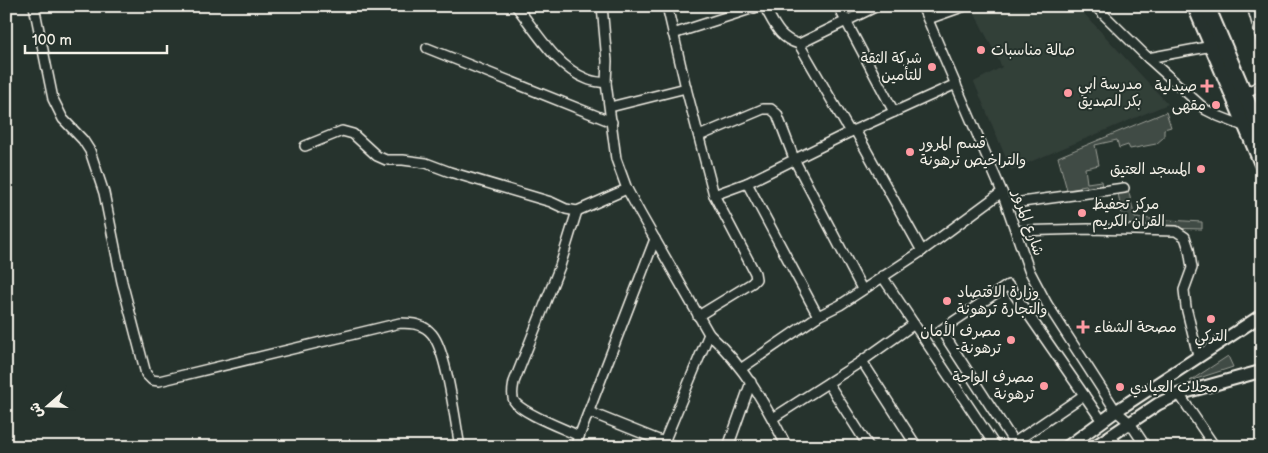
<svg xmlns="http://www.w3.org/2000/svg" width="1268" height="453" viewBox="0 0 1268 453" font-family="'Balsamiq Sans','Playpen Sans Arabic',sans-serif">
	<rect width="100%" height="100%" fill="#26332d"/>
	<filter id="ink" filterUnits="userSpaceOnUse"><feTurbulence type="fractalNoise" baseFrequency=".02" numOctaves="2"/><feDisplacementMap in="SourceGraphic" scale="10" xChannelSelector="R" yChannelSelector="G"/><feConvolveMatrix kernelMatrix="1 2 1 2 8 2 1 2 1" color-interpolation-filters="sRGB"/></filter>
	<g filter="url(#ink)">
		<!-- built -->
		<polygon fill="#333f39" points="1009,6 1077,6 1168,104 1011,170 974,82 1002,67 974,12"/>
		<!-- green -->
		<g fill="#414b45" stroke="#9a9e96">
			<polygon points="1166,112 1171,127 1164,129 1164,137 1156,144 1130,149 1128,145 1119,148 1117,140 1095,145 1099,165 1085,168 1087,183 1101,181 1102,188 1088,188 1086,185 1080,186 1080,188 1067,190 1058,157"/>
			<polygon points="1118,193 1129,193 1135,218 1202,222 1202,229 1124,227"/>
			<polygon points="1228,356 1233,367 1190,381"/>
		</g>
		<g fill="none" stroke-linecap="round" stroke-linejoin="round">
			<!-- minor casing -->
			<g stroke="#f4f1e8" stroke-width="12">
				<g id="minor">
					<path d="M34,6L53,99L63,119L83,140L90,151L104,193L122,282L146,374L152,380L159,381L400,323C412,323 424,324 432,334C447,352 455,421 460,447"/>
					<path d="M516,6C536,31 556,67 587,79C593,82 600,82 606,83"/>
					<path d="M602,6L607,61L606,83L616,159L627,189L640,213L709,334C744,366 766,405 787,447"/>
					<polyline points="667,6 686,88 714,195 755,273 756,279 752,283 698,316"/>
					<path d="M764,6C774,23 778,38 799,44L877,6"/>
					<polyline points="838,6 894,112"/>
					<polyline points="922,6 1002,192 1029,270 1047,304 1116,411 1130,423 1146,447"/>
					<polyline points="1095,6 1148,58 1206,110 1218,116 1246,127"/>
					<polyline points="1252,6 1262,41"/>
					<polyline points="928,19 965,6"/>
					<polyline points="673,34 760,6"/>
					<polyline points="799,44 850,132"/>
					<polyline points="427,48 612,122"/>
					<polyline points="1148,58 1212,46"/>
					<polyline points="1244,93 1262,85"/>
					<polyline points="610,107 686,88"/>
					<polyline points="855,130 922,251"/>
					<polyline points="699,136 763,109 771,109 777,114 795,161 862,289"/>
					<polyline points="305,146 342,131 353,134 377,156 386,160 403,160 426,163 450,172 551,202 566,209 577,211 627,189"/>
					<polyline points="747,183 818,316"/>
					<polyline points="714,195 747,183 850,132 956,84"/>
					<polyline points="1007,204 1124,188"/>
					<path d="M577,211L560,266L514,382C513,388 511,395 514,401C521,413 565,429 579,436"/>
					<polyline points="1016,231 1088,229 1176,231 1185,237 1189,249 1192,268 1184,290 1186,307 1198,356"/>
					<polyline points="882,276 996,447"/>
					<polyline points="862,361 917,447"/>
					<polyline points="742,368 818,316 840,305 922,251 1002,192"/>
					<polyline points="828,383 869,447"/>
					<polyline points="1179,394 1215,447"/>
					<polyline points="589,412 676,447"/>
					<polyline points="773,418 862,361 914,324"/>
					<polyline points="1111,436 1118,447"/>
					<polyline points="1015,442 1084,395"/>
					<polyline points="575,447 655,239"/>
					<polyline points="662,447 709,334"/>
					<polyline points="728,447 751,382"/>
					<polyline points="1017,447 941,330 1008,285 1102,421"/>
				</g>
			</g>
			<!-- tertiary casing -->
			<g stroke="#f4f1e8" stroke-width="15">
				<g id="tertiary">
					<polyline points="1067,447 1116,411 1262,315"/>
					<polyline points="1094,447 1158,404 1179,394 1262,371"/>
				</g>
			</g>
			<!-- trunk casing -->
			<g stroke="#f4f1e8" stroke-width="18">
				<g id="trunk">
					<polyline points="1195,6 1262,164"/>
					<polyline points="1207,6 1262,135"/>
				</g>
			</g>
			<!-- minor -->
			<use href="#minor" stroke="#26332d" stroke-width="9"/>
			<!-- tertiary -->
			<use href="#tertiary" stroke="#26332d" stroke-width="11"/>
			<!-- trunk -->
			<use href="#trunk" stroke="#26332d" stroke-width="14"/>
		</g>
	</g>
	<!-- markers -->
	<g fill="#ff9aa2" stroke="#26332d" stroke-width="2">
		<circle cx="981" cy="50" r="5"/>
		<circle cx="932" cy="67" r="5"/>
		<path d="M1204.5 78.5h5v5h5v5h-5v5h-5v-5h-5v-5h5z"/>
		<circle cx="1068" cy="93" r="5"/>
		<circle cx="1216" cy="105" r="5"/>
		<circle cx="910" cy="152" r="5"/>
		<circle cx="1201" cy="169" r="5"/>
		<circle cx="1082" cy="213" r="5"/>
		<circle cx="947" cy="301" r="5"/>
		<circle cx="1211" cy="319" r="5"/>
		<path d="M1080.5 319.5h5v5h5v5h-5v5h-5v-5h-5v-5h5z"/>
		<circle cx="1011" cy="340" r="5"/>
		<circle cx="1044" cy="386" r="5"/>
		<circle cx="1120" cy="387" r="5"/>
	</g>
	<g text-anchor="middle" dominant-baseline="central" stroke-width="4" stroke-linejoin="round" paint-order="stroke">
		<!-- poi labels -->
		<g font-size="15" fill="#f4f1e8" stroke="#26332d" text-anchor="start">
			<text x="991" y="50">صالة مناسبات</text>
			<text x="922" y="58" text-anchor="end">شركة الثقة<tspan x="922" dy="17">للتأمين</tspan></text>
			<text x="1078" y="84">مدرسة ابي<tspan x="1078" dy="17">بكر الصديق</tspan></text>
			<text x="1197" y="86" text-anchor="end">صيدلية</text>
			<text x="1206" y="105" text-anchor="end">مقهى</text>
			<text x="920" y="143">قسم المرور<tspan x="920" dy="17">والتراخيص ترهونة</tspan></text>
			<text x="1191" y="169" text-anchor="end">المسجد العتيق</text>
			<text x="1092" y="204">مركز تحفيظ<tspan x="1092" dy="17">القران الكريم</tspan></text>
			<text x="957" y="292">وزارة الاقتصاد<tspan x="957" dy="17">والتجارة ترهونة</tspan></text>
			<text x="1094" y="327">مصحة الشفاء</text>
			<text x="1001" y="331" text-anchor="end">مصرف الأمان<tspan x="1001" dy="17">-ترهونة</tspan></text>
			<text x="1211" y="336" text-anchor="middle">التركي</text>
			<text x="1034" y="377" text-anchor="end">مصرف الواحة<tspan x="1034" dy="17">ترهونة</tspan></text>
			<text x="1130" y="387">محلات العيادي</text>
		</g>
		<!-- street labels -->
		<g font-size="15" fill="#f4f1e8" stroke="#26332d">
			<text transform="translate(1028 223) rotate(71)">شارع المرور</text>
		</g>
	</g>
	<!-- margin -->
	<rect width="1268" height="453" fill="none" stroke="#26332d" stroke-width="25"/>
	<rect x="12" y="12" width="1243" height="428" fill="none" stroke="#f4f1e8" stroke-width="2" filter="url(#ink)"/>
	<!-- north arrow -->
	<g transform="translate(48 406) rotate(250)" stroke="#26332d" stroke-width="4" paint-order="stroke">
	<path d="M0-4L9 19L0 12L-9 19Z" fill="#f4f1e8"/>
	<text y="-8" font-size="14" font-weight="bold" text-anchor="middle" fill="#f4f1e8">ش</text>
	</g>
	<!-- scale -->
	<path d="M25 45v8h142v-8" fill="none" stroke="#f4f1e8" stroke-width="2.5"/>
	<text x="32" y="45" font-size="15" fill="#f4f1e8" stroke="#26332d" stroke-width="4" paint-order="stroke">100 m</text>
</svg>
